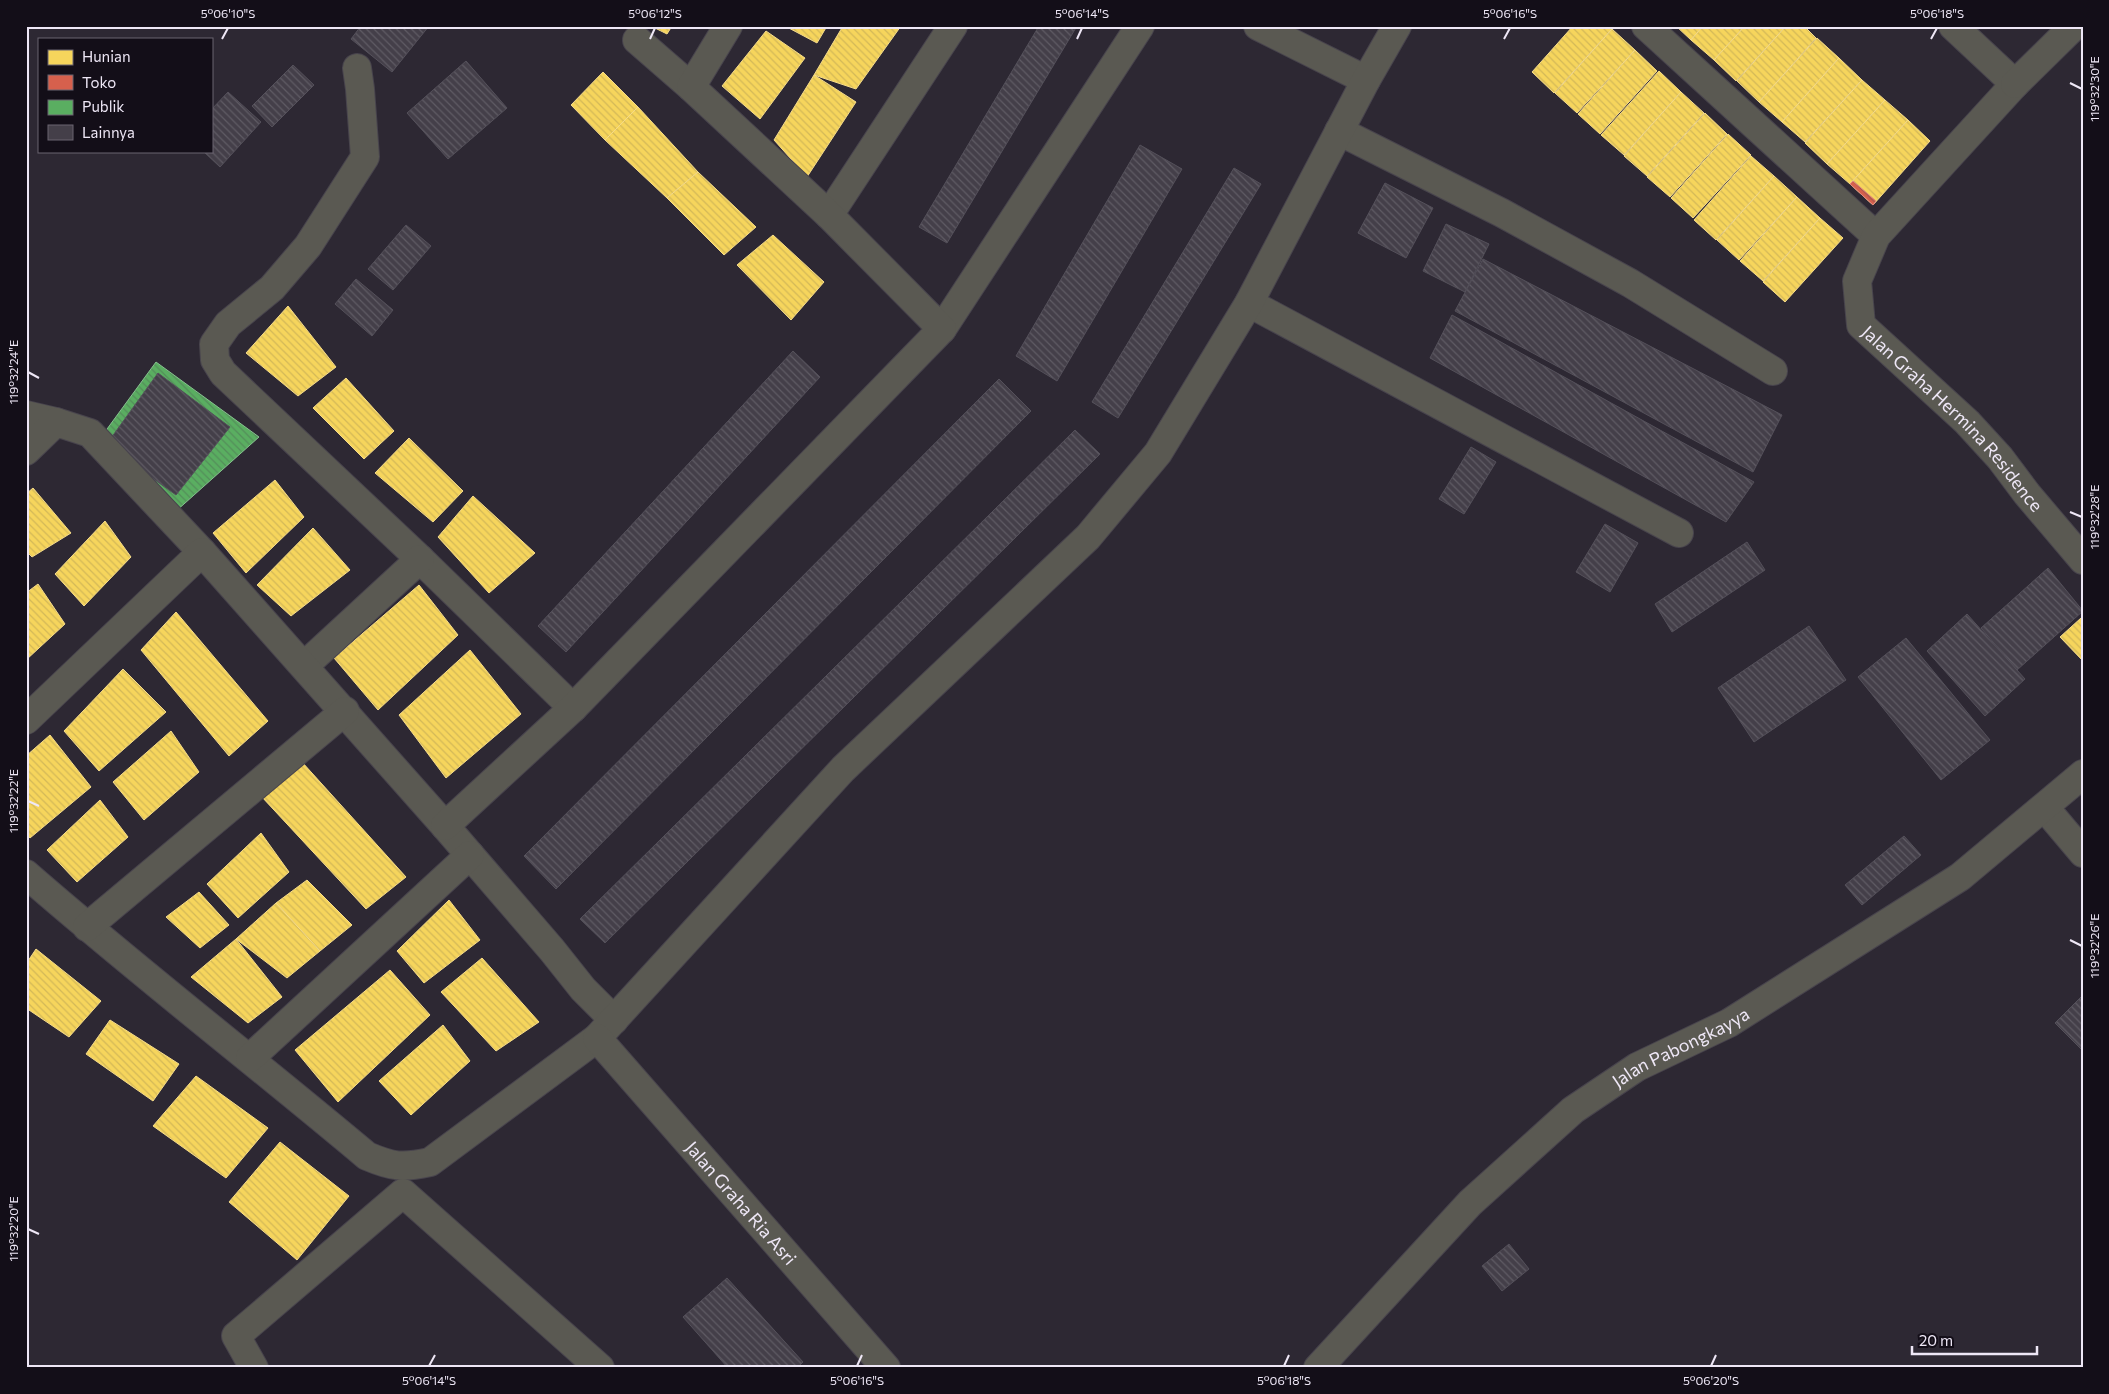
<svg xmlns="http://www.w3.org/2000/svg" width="2109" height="1394" viewBox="0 0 2109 1394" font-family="Commissioner,sans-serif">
	<defs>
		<pattern id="homes-back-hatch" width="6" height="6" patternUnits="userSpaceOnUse" patternTransform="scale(1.25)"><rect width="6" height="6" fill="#f6d55c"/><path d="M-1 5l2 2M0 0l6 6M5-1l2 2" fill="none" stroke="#d3b858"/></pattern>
		<pattern id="shops-back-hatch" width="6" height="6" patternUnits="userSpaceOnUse" patternTransform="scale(1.25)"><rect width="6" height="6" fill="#d6604d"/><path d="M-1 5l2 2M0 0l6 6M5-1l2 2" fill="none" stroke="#a4574c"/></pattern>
		<pattern id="public-back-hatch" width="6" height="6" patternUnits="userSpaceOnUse" patternTransform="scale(1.25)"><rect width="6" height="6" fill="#5aae61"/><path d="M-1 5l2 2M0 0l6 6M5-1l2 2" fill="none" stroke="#548e5a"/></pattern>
		<pattern id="building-back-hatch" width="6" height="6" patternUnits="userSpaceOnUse" patternTransform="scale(1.25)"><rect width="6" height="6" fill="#443f49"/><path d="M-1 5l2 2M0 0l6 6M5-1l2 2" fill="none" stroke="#5f5b64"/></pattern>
	</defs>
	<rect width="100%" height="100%" fill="#2d2833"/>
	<!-- homes -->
	<g fill="url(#homes-back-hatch)" stroke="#f4da8a">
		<polygon points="651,26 672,26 667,34"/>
		<polygon points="785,26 827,26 817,43"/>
		<polygon points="843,26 901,26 856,89 814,75"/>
		<polygon points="1573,26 1609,26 1612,29 1554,93 1532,72"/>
		<polygon points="1676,26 1703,26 1691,40"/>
		<polygon points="1703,26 1745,26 1714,60 1691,40"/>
		<polygon points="1745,26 1786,26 1736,81 1714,60"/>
		<polygon points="1786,26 1804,26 1816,38 1759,102 1737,81"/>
		<polygon points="1612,29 1635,50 1577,113 1555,93"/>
		<polygon points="766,31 805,58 760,119 722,86"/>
		<polygon points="1817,38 1839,58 1782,122 1759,102"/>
		<polygon points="1635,50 1657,71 1600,134 1578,114"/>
		<polygon points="1839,58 1862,80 1805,142 1782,122"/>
		<polygon points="1659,71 1681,92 1624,155 1601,135"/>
		<polygon points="603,72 638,107 605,140 571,105"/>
		<polygon points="814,75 856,102 807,177 774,140"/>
		<polygon points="1862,80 1885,100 1827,164 1805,143"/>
		<polygon points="1681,92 1704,113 1647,176 1624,156"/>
		<polygon points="1885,100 1908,120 1850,184 1827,164"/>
		<polygon points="638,107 698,172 667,198 605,140"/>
		<polygon points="1705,113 1727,134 1670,197 1647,177"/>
		<polygon points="1908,120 1930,141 1873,205 1850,184"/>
		<polygon points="1728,134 1751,155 1693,218 1671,198"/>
		<polygon points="1751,156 1774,176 1716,240 1694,220"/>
		<polygon points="698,172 756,227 724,255 667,198"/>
		<polygon points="1774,176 1797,197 1739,260 1717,240"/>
		<polygon points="1797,197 1820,218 1763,281 1740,261"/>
		<polygon points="1820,218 1843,238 1785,302 1763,282"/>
		<polygon points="773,235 824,282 791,320 737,265"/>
		<polygon points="288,306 336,367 298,396 246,353"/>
		<polygon points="158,373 163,436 106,445"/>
		<polygon points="158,373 230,427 163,436"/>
		<polygon points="346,378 394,431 364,459 313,408"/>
		<polygon points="230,427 176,495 163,436"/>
		<polygon points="409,438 463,491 433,522 375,473"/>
		<polygon points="275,480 304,517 246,573 213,533"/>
		<polygon points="33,488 71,533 32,557 26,551 26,494"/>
		<polygon points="473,496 535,553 489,593 438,537"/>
		<polygon points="105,521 131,557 84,606 55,574"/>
		<polygon points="313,528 350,570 291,616 257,585"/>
		<polygon points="38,584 65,624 26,660 26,593"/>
		<polygon points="419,585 458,635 378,710 334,658"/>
		<polygon points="176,612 268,721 229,756 141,650"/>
		<polygon points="2081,618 2083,620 2083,661 2060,637"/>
		<polygon points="470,650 521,714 446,778 399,715"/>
		<polygon points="123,669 166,712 99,771 64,731"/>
		<polygon points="171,731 199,772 144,820 113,782"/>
		<polygon points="50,735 91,787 30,838 26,834 26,756"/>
		<polygon points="302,762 406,877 366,909 261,796"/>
		<polygon points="100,800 128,837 77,882 47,850"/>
		<polygon points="261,833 289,872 238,918 207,884"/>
		<polygon points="307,880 352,925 320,951 276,903"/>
		<polygon points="199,892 229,925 200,948 166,917"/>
		<polygon points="449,900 480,940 424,983 397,951"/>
		<polygon points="276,903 320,951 287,978 236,939"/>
		<polygon points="236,939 282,997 248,1023 191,977"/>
		<polygon points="36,949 101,1001 69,1037 26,1008 26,964"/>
		<polygon points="482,958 539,1022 496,1051 441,992"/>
		<polygon points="390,970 430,1015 338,1102 295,1050"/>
		<polygon points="110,1020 179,1064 153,1101 86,1054"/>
		<polygon points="443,1025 470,1061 411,1115 379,1081"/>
		<polygon points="196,1076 268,1128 226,1178 153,1126"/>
		<polygon points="280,1142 349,1196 297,1260 229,1202"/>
	</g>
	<!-- shops -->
	<polygon fill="url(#shops-back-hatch)" stroke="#dd8880" points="1853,181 1876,201 1873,205 1850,184"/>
	<!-- public -->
	<polygon fill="url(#public-back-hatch)" stroke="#86bf8e" points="156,362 259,437 175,512 99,440"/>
	<!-- building -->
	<g fill="url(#building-back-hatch)" stroke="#54505a">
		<polygon points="361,26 429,26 392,72 351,39"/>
		<polygon points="1039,26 1077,26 947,243 919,227"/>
		<polygon points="466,61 507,108 448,159 407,113"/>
		<polygon points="293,65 314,85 272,127 252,106"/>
		<polygon points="228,92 261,122 220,167 203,151 211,151 211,110"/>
		<polygon points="1140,145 1182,169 1057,381 1016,356"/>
		<polygon points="1234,168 1261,184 1118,418 1092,402"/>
		<polygon points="1385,183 1433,208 1406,258 1358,233"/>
		<polygon points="1446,224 1489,244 1465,292 1423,271"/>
		<polygon points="406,225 431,246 393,290 368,269"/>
		<polygon points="1483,259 1782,415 1753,472 1455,311"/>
		<polygon points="356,279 393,310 372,336 335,304"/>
		<polygon points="1452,315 1754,482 1726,522 1430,358"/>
		<polygon points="793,351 820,377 566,652 538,626"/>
		<polygon points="158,373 230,427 176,495 106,445"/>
		<polygon points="999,379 1031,411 556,889 524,856"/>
		<polygon points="1075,430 1100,454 605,943 580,919"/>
		<polygon points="1471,447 1496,462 1464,514 1439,499"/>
		<polygon points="1605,524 1638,543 1610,592 1576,572"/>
		<polygon points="1747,542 1765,570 1672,632 1655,604"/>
		<polygon points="2048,568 2083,611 2017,670 1981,628"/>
		<polygon points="1967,614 2025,679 1985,716 1927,651"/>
		<polygon points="1809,626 1846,680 1754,742 1718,688"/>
		<polygon points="1906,638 1990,740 1941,780 1858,677"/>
		<polygon points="1904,836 1921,855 1862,905 1845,885"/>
		<polygon points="2083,995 2083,1051 2055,1023"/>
		<polygon points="1509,1244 1529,1269 1502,1291 1482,1266"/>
		<polygon points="727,1278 803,1362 797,1368 728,1368 683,1317"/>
	</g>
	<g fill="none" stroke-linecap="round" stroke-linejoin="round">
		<!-- minor casing -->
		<g stroke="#48444d" stroke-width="30">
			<g id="minor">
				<polyline points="1258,26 1366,80"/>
				<polyline points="1646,26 1876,236"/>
				<path id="s1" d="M1953,26L2015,84L1876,236L1857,281L1861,325L1967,422L2000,458L2027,494L2083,560"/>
				<polyline points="637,40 691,87"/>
				<polyline points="357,68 360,89 365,157 308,246 272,288 228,324 214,344 215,360 223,373 420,559 573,708"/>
				<polyline points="2015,84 2074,26"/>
				<polyline points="1339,131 1502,213 1630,283 1773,371"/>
				<polyline points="829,215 953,26"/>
				<polyline points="1249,303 1679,533"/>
				<polyline points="942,329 1140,26"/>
				<polyline points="26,415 56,422"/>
				<polyline points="26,451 56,422 90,433 202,552"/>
				<polyline points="304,666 420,559"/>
				<polyline points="26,720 202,552 445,826 552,950 583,989 614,1020"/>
				<polyline points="2045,808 2083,853"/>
				<polyline points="445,826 573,708 942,329 829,215 691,87 728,26"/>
				<path d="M26,874C137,971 254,1061 367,1156C393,1167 402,1168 430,1162L597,1038L843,769L1088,537L1158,453L1249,303L1366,80L1397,26"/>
				<polyline points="87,927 345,711"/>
				<path id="s2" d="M597,1038L886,1368"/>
				<polyline points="250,1058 470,855"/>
				<polyline points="254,1368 236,1336 403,1193 600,1368"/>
				<path id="s3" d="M1318,1368L1470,1203L1573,1110L1637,1067L1729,1023L1960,877L2083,774"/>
			</g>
		</g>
		<!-- minor -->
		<use href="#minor" stroke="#5a5952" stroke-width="28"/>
	</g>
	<!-- ticks -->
	<path fill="none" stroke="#eee7f6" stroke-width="2" d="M222,39L228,28M650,39L655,28M1077,39L1082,28M1504,39L1510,28M1931,39L1937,28M2070,83L2082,89M28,372L39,378M2070,512L2082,517M28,801L39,806M2070,940L2082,946M28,1229L39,1234M429,1366L435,1355M857,1366L862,1355M1284,1366L1289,1355M1711,1366L1716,1355"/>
	<g text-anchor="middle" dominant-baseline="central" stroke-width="5" stroke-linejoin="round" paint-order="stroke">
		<!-- street labels -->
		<g font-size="18" fill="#eee7f6" stroke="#130e18">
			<text stroke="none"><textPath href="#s1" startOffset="515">Jalan Graha Hermina Residence</textPath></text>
			<text stroke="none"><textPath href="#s3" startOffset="488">Jalan Pabongkayya</textPath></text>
			<text stroke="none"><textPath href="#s2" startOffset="219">Jalan Graha Ria Asri</textPath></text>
		</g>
	</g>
	<!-- border -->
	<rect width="2109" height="1394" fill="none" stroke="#130e18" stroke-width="55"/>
	<!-- legend -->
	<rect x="38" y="38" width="175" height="115" fill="#130e18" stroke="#6b6571"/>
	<rect x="48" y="50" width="25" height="15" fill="#f6d55c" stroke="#6b6571"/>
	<text x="82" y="62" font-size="15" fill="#eee7f6">Hunian</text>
	<rect x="48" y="75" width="25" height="15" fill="#d6604d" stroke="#6b6571"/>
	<text x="82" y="88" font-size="15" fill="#eee7f6">Toko</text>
	<rect x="48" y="100" width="25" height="15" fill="#5aae61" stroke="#6b6571"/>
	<text x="82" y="112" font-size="15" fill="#eee7f6">Publik</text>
	<rect x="48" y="125" width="25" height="15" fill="#443f49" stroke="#6b6571"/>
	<text x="82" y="138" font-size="15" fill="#eee7f6">Lainnya</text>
	<!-- scale -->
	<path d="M1912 1346v8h125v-8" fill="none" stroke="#eee7f6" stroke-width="2.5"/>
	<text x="1919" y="1346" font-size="15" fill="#eee7f6" stroke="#130e18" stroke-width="4" paint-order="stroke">20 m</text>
	<rect x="28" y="28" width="2054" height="1338" fill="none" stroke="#eee7f6" stroke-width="2"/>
	<g font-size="12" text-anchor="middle" fill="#eee7f6">
		<text x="228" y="18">5°06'10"S</text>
		<text x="655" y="18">5°06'12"S</text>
		<text x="1082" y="18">5°06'14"S</text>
		<text x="1510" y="18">5°06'16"S</text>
		<text x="1937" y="18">5°06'18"S</text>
		<text transform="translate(2095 89) rotate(-90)" y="4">119°32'30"E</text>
		<text transform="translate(14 372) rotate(-90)" y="4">119°32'24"E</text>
		<text transform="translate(2095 517) rotate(-90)" y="4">119°32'28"E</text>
		<text transform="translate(14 801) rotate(-90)" y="4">119°32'22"E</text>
		<text transform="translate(2095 946) rotate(-90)" y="4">119°32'26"E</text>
		<text transform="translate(14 1229) rotate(-90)" y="4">119°32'20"E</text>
		<text x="429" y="1385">5°06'14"S</text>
		<text x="857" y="1385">5°06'16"S</text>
		<text x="1284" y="1385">5°06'18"S</text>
		<text x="1711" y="1385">5°06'20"S</text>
	</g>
</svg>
